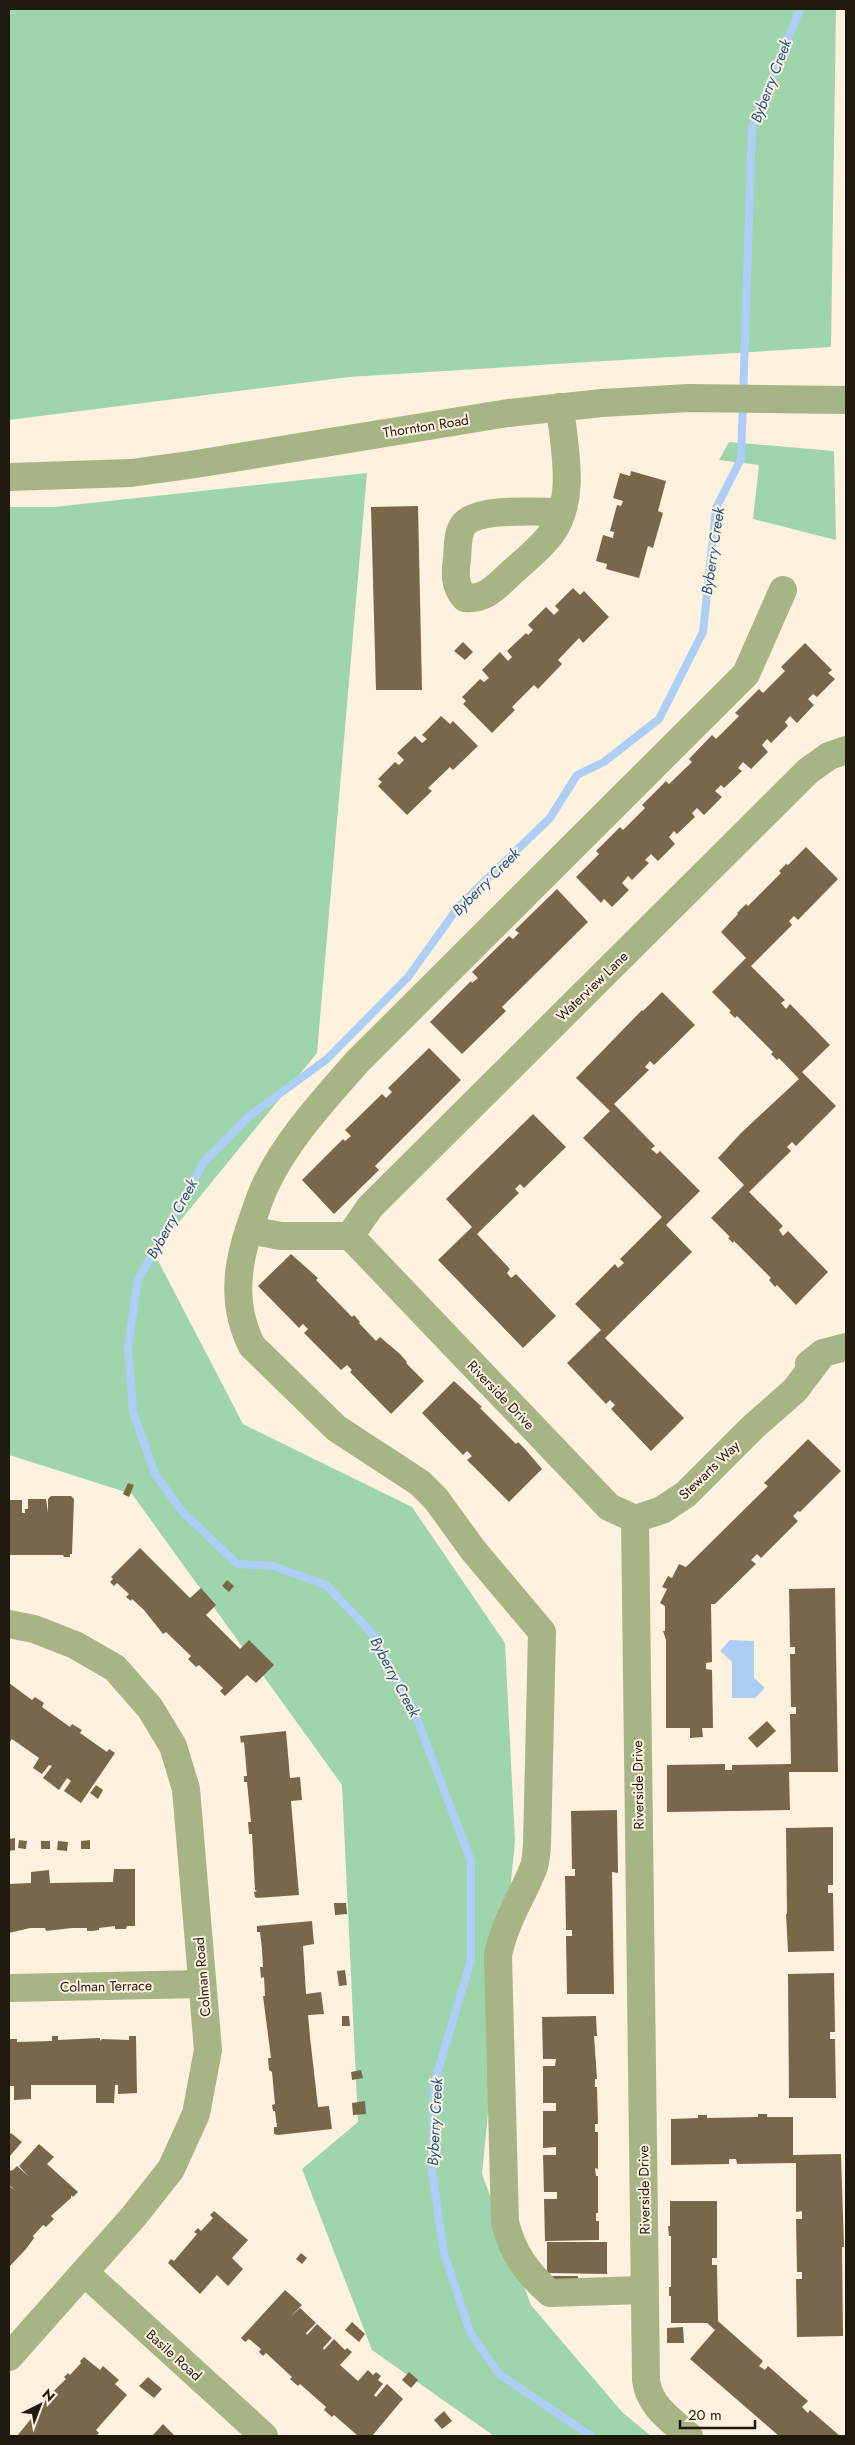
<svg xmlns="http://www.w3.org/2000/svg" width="855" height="2445" viewBox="0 0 855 2445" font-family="Jost,sans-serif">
	<rect width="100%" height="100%" fill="#fef2df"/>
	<!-- green -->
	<g fill="#9ed5ad">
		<polygon points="9,9 836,9 831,347 349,377 9,420"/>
		<polygon points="729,442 834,451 836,540 753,519 759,465 719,460"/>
		<polygon points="367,473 317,1053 154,1253 243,1424 412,1507 505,1643 515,1841 482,2174 531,2305 622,2412 651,2436 494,2436 372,2350 302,2169 358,2122 342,1785 132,1494 9,1455 9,507 54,507"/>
	</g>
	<!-- water -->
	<polygon fill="#adcff7" points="730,1640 754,1641 754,1678 765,1688 755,1698 732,1698 732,1662 720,1651"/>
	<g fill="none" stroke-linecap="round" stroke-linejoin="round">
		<!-- stream -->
		<polyline stroke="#adcff7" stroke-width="8" points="591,2436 499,2374 470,2332 444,2253 432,2171 434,2084 471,1960 471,1861 414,1711 371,1632 326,1585 273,1566 237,1564 181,1510 155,1474 133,1412 128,1346 138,1280 204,1162 248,1117 327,1059 408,977 459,906 550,818 577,775 604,762 659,719 703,632 716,508 741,459 752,127 800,9"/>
	</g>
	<!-- building -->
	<g fill="#78674b">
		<polygon points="631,471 666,481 658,511 663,513 653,548 648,546 639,578 606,569 607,564 596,561 603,535 613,538 614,532 610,531 617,505 621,506 623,501 613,498 620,473 630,476"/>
		<polygon points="418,506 422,690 376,690 371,507"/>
		<polygon points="573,588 580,595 584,591 609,617 583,643 579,638 558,660 562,664 538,689 534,685 512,707 515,710 492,733 463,704 466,701 462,697 480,679 484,682 489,678 482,670 500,652 508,661 512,657 507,651 526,633 528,635 533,630 528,625 546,607 554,615 559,610 555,606"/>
		<polygon points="463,642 473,652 465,660 454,651"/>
		<polygon points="805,643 832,670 828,673 835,679 817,697 813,694 808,699 814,705 797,723 790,716 785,722 788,726 771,743 767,739 762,745 768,752 751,769 743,762 738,768 742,771 724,788 721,785 715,791 722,797 704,815 697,808 692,813 695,817 677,834 674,831 669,837 675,844 658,861 651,854 645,860 649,863 632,880 628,876 622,883 629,890 612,907 604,899 601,903 576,877 599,854 596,851 620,827 623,830 645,808 642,805 666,781 669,784 692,762 689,759 712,735 716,739 739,716 735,713 759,689 763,693 785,671 781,667"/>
		<polygon points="441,716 450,724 453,721 478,746 453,770 450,767 428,788 432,791 407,815 378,786 382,782 378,779 395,762 399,765 404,760 397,753 415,736 422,743 427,739 422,735"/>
		<polygon points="806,847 838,879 798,920 794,916 789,921 792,925 751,966 785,1000 781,1003 786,1009 790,1004 830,1045 802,1072 836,1106 796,1146 792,1142 787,1147 791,1151 749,1192 783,1226 779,1230 783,1236 788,1231 828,1272 796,1305 777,1285 775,1287 769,1280 771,1278 734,1241 733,1243 728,1238 730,1237 711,1218 744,1185 718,1158 741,1133 799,1079 779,1058 777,1060 771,1054 773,1052 737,1016 735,1018 729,1012 731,1011 712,992 746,958 721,932 738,914 737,913 746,904 748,906 781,873 779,871 786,864 788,865"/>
		<polygon points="557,889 588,922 502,1007 506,1011 462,1054 430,1022 471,981 472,983 478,978 472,972 509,936 513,939 519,933 515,930"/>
		<polygon points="662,992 695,1025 654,1065 650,1061 645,1067 649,1070 614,1104 655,1146 651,1149 657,1154 660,1151 700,1191 666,1225 692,1252 605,1338 684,1418 651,1451 611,1409 615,1405 610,1400 606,1404 567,1363 601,1330 575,1304 615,1264 618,1268 624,1263 620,1259 662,1217 583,1138 610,1111 576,1078 642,1010 643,1011"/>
		<polygon points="429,1048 461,1080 375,1166 379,1170 334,1214 302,1180 343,1139 345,1141 351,1136 345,1130 382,1094 386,1098 392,1092 388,1088"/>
		<polygon points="533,1114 566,1147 524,1188 520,1184 515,1189 519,1193 477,1234 510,1269 507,1273 511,1278 516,1274 556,1316 523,1348 438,1260 472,1227 446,1199"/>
		<polygon points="291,1254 318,1278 316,1280 352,1317 354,1315 360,1322 359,1323 376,1341 380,1337 400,1354 407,1362 406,1363 424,1381 391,1414 350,1372 352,1370 347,1365 341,1370 304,1333 308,1329 303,1324 299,1328 258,1286"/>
		<polygon points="454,1381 482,1407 480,1408 516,1444 518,1442 525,1449 542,1469 509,1502 467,1460 472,1456 467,1451 463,1455 422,1413"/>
		<polygon points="808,1439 841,1471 800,1512 798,1511 793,1516 798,1521 761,1558 757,1554 751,1560 756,1564 715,1604 711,1604 712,1662 706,1663 706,1669 712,1670 713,1728 702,1728 703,1737 690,1738 690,1728 666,1728 666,1640 663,1631 665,1631 665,1606 660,1603 667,1589 662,1587 668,1576 672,1578 679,1564 686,1567 768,1486 764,1483"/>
		<polygon points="128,1483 134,1485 129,1497 123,1494"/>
		<polygon points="51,1496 71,1496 74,1499 72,1554 70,1554 70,1557 64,1557 63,1555 9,1555 9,1500 22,1500 22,1513 25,1513 25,1509 28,1509 28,1499 46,1499 48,1513 48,1499"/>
		<polygon points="140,1548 190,1598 201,1588 216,1605 206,1615 240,1649 249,1640 274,1665 256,1683 247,1675 225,1696 220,1691 223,1688 199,1665 196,1667 188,1659 191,1656 166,1632 163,1634 144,1610 132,1599 131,1601 126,1597 129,1594 117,1583 114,1586 110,1582 113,1579 111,1577"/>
		<polygon points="227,1580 234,1586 229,1592 222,1586"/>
		<polygon points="835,1588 838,1772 789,1772 790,1810 667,1812 667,1765 725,1764 725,1770 732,1770 732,1765 791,1764 790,1714 796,1714 796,1707 791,1707 790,1654 795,1654 795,1647 790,1647 789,1589"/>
		<polygon points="9,1683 32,1700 35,1697 44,1703 42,1707 70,1727 72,1724 82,1730 80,1733 107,1752 109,1749 115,1753 81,1803 64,1791 71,1781 67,1778 59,1790 43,1778 52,1766 49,1765 42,1774 33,1768 39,1758 12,1739 9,1743"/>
		<polygon points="767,1721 776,1731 757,1748 748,1738"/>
		<polygon points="286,1731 290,1778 300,1777 302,1800 291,1801 299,1895 257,1898 255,1897 254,1892 257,1891 255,1890 252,1834 249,1834 248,1822 251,1822 247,1782 244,1782 244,1776 247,1776 244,1742 241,1743 240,1736"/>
		<polygon points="96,1785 103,1790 98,1799 90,1793"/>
		<polygon points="617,1810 618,1873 612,1872 614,1994 567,1994 566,1936 572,1936 572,1930 566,1930 565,1876 575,1876 575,1869 572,1869 571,1811"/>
		<polygon points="833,1827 833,1885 828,1885 828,1893 833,1893 834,1951 788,1952 786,1914 787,1914 786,1828"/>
		<polygon points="15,1838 15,1850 9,1851 9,1839"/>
		<polygon points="19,1840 27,1841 26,1849 18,1848"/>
		<polygon points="90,1840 90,1849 81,1849 81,1841"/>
		<rect x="41" y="1841" width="9" height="8"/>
		<polygon points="58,1841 68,1842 67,1851 57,1850"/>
		<polygon points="114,1869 135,1869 135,1926 127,1926 126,1929 115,1929 115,1926 99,1928 99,1930 92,1931 87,1931 87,1928 72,1928 46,1931 45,1928 30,1928 9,1933 9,1884 31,1883 31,1872 49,1870 50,1883 113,1882"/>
		<polygon points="334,1903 346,1903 347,1914 335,1915"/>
		<polygon points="312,1921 314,1944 303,1946 306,1994 321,1992 324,2014 308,2015 310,2037 318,2107 329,2106 332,2129 278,2135 274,2134 274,2127 277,2127 275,2111 273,2111 272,2105 275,2104 272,2072 269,2070 268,2058 271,2058 263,1996 265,1996 264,1977 261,1978 260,1967 263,1967 262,1949 260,1932 257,1932 257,1926"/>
		<polygon points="345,1970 347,1985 339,1986 337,1971"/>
		<polygon points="834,1973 835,2032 830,2032 830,2039 835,2039 836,2098 789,2098 788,1974"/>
		<polygon points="342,2016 349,2016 350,2026 342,2026"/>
		<polygon points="596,2016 597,2036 594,2036 597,2079 595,2079 595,2087 597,2087 598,2124 595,2124 595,2132 598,2132 598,2169 595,2168 596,2176 598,2176 598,2213 596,2213 596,2221 599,2221 599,2240 545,2241 544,2199 557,2199 557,2192 544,2192 543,2155 556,2155 556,2147 543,2148 543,2111 556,2111 556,2103 543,2103 543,2066 555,2066 556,2059 543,2059 542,2017"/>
		<polygon points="52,2036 58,2036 58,2040 100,2038 100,2041 102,2039 129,2040 129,2036 136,2036 137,2093 118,2094 118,2085 115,2085 114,2103 96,2103 96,2085 31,2085 31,2099 14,2100 14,2086 9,2086 9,2039 17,2039 17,2042 52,2041"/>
		<polygon points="361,2070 363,2078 352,2080 351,2072"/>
		<polygon points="365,2101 366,2114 353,2115 352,2103"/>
		<polygon points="758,2114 767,2114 767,2117 793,2117 793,2155 841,2154 844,2247 842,2247 843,2336 797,2337 796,2279 802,2279 802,2272 797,2272 796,2219 802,2219 802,2211 796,2212 796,2163 737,2164 736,2159 729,2159 729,2164 671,2165 671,2119 698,2118 698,2115 707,2115 707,2118 758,2117"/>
		<polygon points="11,2133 22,2142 9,2157 9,2136"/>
		<polygon points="39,2144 54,2157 47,2164 78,2192 73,2197 71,2195 71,2198 51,2216 54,2219 46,2227 43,2225 33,2236 34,2238 26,2249 9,2267 9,2186 15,2190 9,2185 9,2171 13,2170 17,2166 28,2176 19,2166"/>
		<polygon points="670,2201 717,2201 717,2258 712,2258 712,2265 717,2265 718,2321 763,2361 759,2366 765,2370 768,2366 808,2401 802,2407 808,2413 810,2410 840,2436 779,2436 690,2359 715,2330 707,2323 671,2323 671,2296 669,2296 669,2287 671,2287 671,2236 669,2236 668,2226 670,2226"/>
		<polygon points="214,2211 248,2240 232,2258 243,2269 228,2286 217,2275 200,2294 168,2263 171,2259 174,2261 197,2234 194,2232 198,2228 201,2231 213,2218 210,2215"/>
		<polygon points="547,2242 607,2242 607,2274 547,2273"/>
		<polygon points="301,2253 307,2258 302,2264 296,2259"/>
		<rect x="550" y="2276" width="28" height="15"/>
		<polygon points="285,2290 302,2305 289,2318 300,2308 316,2323 306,2333 307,2335 317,2324 332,2338 323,2348 324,2350 334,2339 345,2350 347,2348 352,2352 340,2365 358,2381 368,2370 373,2375 376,2372 381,2376 378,2380 383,2384 374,2395 376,2397 387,2384 403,2399 372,2436 358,2436 334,2415 332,2417 324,2410 326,2407 300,2384 298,2386 290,2379 292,2377 266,2353 263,2356 259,2352 261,2349 249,2339 245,2342 241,2338"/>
		<polygon points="352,2322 365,2334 359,2342 345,2330"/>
		<polygon points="683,2327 684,2343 667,2343 667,2328"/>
		<polygon points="84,2357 100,2370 103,2366 119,2380 115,2384 127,2395 96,2430 99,2433 96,2436 17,2436 35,2414 33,2412 37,2407 66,2379 64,2377 68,2373 70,2375 81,2363 80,2361"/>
		<polygon points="409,2372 418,2380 411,2388 402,2380"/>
		<polygon points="148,2377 162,2389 154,2398 139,2386"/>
		<polygon points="444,2411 452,2421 442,2429 434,2420"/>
		<polygon points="163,2424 175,2436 152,2436"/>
	</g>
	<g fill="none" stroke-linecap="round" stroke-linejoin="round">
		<!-- minor -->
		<g stroke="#a7b486" stroke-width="28">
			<path d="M560,407C564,447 577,499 551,534C540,549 524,561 510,574C496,587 485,600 465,598C454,586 455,573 457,558C458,547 457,533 464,524C480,507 539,512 562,512"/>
			<polyline points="9,477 131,473 196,464 508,413 602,403 689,398 846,400"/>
			<polyline points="249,1230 281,1236 350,1236"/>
			<path d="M350,1236L609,1507L635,1519L646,2380C649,2406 671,2420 689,2436"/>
			<polyline points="350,1236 370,1207 808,771 829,756 846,750"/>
			<polyline points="809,1364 823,1353 846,1347"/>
			<polyline points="635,1519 662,1510 686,1494 752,1428 795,1390 823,1353"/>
			<polyline points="9,1624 34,1629 75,1645 115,1668 150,1708 173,1746 186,1789 208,2050 196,2114 171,2169 134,2216 9,2357"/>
			<polyline points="9,1988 202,1984"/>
			<polyline points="85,2273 264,2436"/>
			<path d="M643,2290L550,2293C527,2273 512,2252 505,2222L498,1956C504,1923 521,1899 533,1869C536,1863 536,1854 537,1846L542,1632L473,1550L436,1499L420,1483L336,1428L252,1346C232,1307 236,1267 250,1227C255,1213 259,1198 266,1184C288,1138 324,1100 357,1062L746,674L783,590"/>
		</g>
	</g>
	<g text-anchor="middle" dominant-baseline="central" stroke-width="4" stroke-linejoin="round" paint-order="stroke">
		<!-- street labels -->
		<g font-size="14" fill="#20190e" stroke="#fef2df">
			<text transform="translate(426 426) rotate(-9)">Thornton Road</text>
			<text transform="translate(592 986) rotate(-44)">Waterview Lane</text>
			<text transform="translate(501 1395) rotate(46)">Riverside Drive</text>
			<text transform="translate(709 1470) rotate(-44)">Stewarts Way</text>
			<text transform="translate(638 1785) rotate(-91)">Riverside Drive</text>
			<text transform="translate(202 1977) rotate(-95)">Colman Road</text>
			<text transform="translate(106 1986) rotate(-1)">Colman Terrace</text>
			<text transform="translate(644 2190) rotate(-91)">Riverside Drive</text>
			<text transform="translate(174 2355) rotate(42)">Basile Road</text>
		</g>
		<!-- water labels -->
		<g font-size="15" font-style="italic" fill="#19538f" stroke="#fef2df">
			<text transform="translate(771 81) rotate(-69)">Byberry Creek</text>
			<text transform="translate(713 551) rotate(-82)">Byberry Creek</text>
			<text transform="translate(486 882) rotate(-45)">Byberry Creek</text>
			<text transform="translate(172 1219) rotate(-61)">Byberry Creek</text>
			<text transform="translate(395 1677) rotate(62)">Byberry Creek</text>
			<text transform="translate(435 2122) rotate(-87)">Byberry Creek</text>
		</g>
	</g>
	<!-- border -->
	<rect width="855" height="2445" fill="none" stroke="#20190e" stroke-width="20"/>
	<!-- north arrow -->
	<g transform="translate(40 2405) rotate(42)" stroke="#fef2df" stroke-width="4" paint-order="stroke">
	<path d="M0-4L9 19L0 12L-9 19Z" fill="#20190e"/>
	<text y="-8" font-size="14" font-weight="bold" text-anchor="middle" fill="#20190e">N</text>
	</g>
	<!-- scale -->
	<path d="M680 2420v8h75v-8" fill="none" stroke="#20190e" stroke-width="2.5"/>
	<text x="688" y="2420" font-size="15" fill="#20190e" stroke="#fef2df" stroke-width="4" paint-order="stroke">20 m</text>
</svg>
